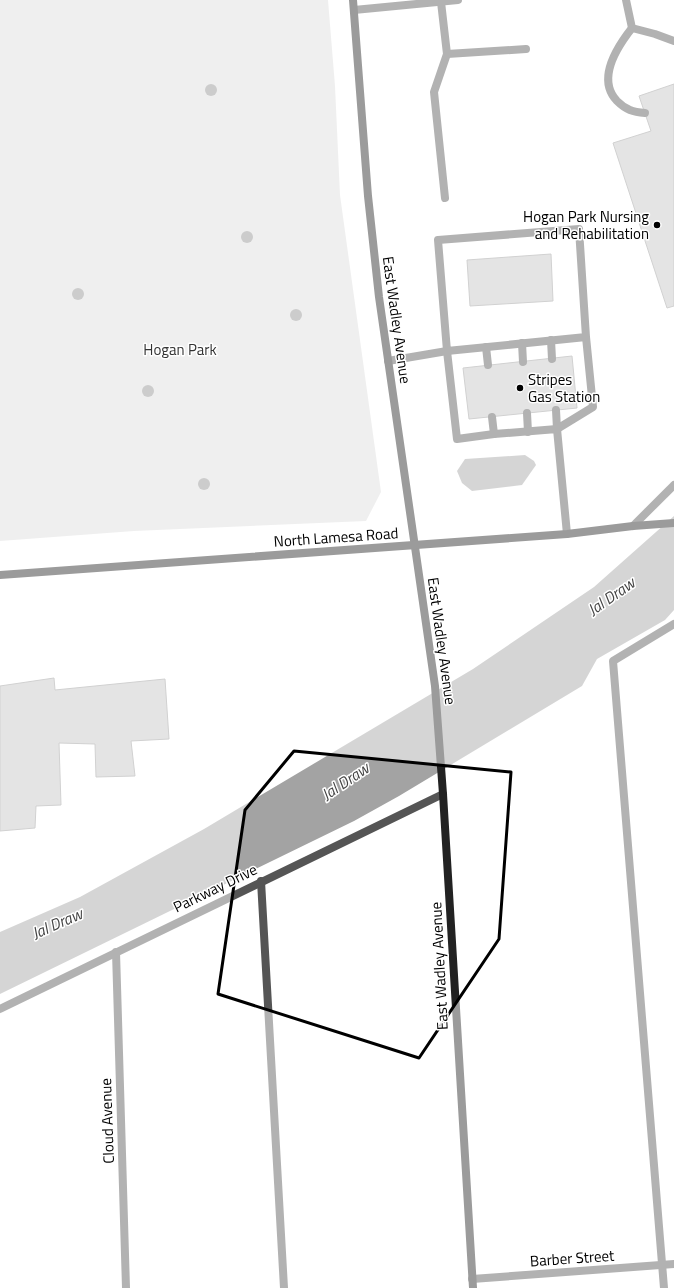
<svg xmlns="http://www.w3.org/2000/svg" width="674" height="1288" viewBox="0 0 674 1288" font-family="'Titillium Web',sans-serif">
	<rect width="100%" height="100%" fill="#fff"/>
	<!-- green -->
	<polygon fill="#dcdcdc" points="0,0 328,0 335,86 340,195 381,492 366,521 134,531 0,541"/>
	<!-- water -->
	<g fill="#a3a3a3">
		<polygon points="525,455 534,461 536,465 522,485 472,491 462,483 457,471 465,459"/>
		<polygon points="674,516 674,610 665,620 597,659 582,686 399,796 354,821 0,994 0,932 80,897 204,829 473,669 594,587"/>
	</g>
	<!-- building -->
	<g fill="#c4c4c4" stroke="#999">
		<polygon points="674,84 674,306 667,308 613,143 651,131 639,96"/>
		<polygon points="551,254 553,301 470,306 467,260"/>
		<polygon points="572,356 577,408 469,419 463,368"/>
		<polygon points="54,678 55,690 165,679 169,739 131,741 135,776 96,777 95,744 59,743 61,805 36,806 35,828 0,831 0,686"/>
	</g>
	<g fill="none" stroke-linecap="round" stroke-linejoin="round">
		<!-- lane -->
		<g stroke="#555" stroke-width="8">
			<polyline points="626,0 632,28 655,34 674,41"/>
			<polyline points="441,2 447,54 434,92 445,198"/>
			<path d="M632,28C617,47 596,79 617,101C626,110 633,112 645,113"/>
			<polyline points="447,54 526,49"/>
			<polyline points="551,340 552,359"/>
			<polyline points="522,343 523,362"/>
			<polyline points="486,347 488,365"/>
			<polyline points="388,361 447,351 457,439 494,434 557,429 567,534"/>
			<polyline points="556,410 557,429 593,407 586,337 579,229 438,240 447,351 586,337"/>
			<polyline points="527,413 528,432"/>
			<polyline points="492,417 494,434"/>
			<polyline points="261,881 284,1288"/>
			<polyline points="664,1288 613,661 674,624"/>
		</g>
		<!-- street -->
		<g stroke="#555" stroke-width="8">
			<polyline points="354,10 458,0"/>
			<polyline points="633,526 674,485"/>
			<polyline points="116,952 126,1288"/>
			<polyline points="0,1009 443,794"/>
			<polyline points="472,1279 674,1264"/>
		</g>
		<!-- secondary -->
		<g stroke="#222" stroke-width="8">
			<polyline points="353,0 368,196 379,297 435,686 443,794 473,1288"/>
			<polyline points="0,575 567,534 633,526 674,523"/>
		</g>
	</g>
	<!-- trees -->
	<g fill="#8f8f8f">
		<circle cx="211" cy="90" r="6"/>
		<circle cx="247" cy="237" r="6"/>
		<circle cx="78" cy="294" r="6"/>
		<circle cx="296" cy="315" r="6"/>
		<circle cx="148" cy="391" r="6"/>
		<circle cx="204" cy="484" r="6"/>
	</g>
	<!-- marked area -->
	<path d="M0 0H674V1288H0ZM294,751L511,772L499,939L419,1058L218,994L245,810Z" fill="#fff" fill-opacity=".55" fill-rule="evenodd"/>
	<path fill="none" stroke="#000" stroke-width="3" stroke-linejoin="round" d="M294,751L511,772L499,939L419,1058L218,994L245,810Z"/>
	<!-- markers -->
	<g fill="#000" stroke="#fff" stroke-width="1.5">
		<circle cx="657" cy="225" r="4"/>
		<circle cx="520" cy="388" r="4"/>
	</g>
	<g text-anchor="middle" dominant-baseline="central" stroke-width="3" stroke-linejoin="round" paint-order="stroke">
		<!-- poi labels -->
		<g font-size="15" fill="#000" stroke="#fff" text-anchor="end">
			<text x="649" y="216">Hogan Park Nursing<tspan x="649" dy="17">and Rehabilitation</tspan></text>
			<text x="528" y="379" text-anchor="start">Stripes<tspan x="528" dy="17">Gas Station</tspan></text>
		</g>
		<!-- street labels -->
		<g font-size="15" fill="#000" stroke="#fff">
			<text transform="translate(397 320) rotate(82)">East Wadley Avenue</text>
			<text transform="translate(336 537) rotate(-4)">North Lamesa Road</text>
			<text transform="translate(442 641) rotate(82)">East Wadley Avenue</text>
			<text transform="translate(215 888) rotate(-26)">Parkway Drive</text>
			<text transform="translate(439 966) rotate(-93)">East Wadley Avenue</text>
			<text transform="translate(107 1121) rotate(-92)">Cloud Avenue</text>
			<text transform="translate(572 1258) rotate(-4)">Barber Street</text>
		</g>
		<!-- park labels -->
		<g font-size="15" fill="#333" stroke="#fff">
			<text x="180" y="349">Hogan Park</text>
		</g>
		<!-- water labels -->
		<g font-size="16" font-style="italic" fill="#444" stroke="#fff">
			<text transform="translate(611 596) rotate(-35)">Jal Draw</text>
			<text transform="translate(345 781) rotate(-34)">Jal Draw</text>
			<text transform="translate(57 923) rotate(-24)">Jal Draw</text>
		</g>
	</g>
</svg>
